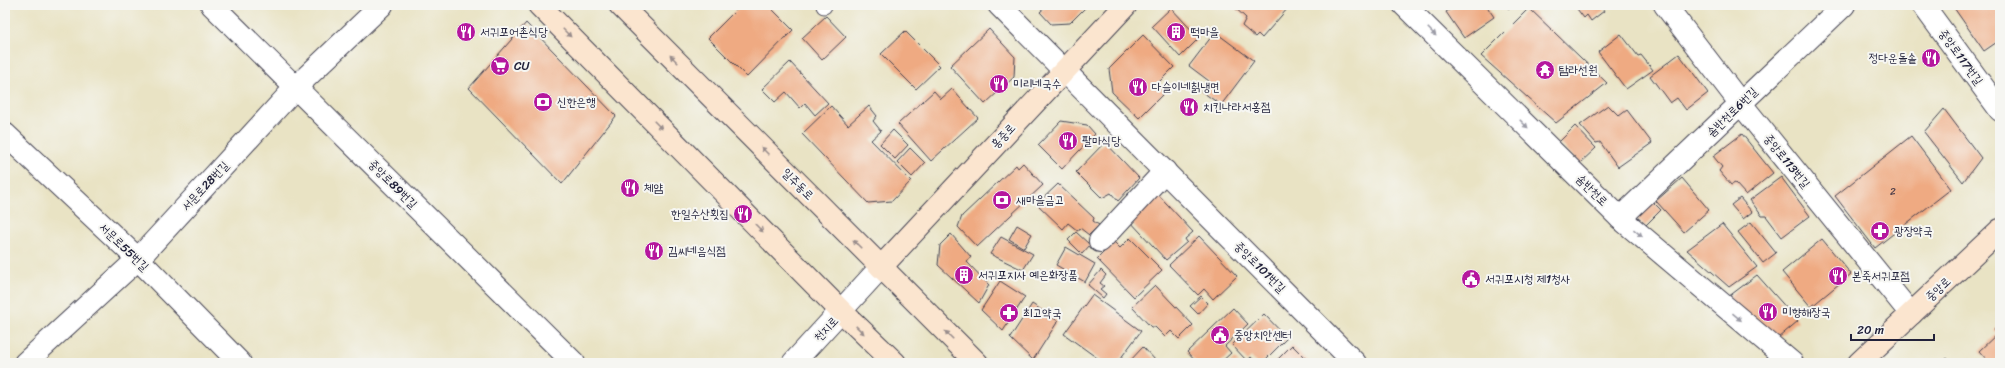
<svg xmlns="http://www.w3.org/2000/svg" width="2005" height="368" viewBox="0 0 2005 368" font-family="Sriracha,'Poor Story',sans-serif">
	<rect width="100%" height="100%" fill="#f6f6f2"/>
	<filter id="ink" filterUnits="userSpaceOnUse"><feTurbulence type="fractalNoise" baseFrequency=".025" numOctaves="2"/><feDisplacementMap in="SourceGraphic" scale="8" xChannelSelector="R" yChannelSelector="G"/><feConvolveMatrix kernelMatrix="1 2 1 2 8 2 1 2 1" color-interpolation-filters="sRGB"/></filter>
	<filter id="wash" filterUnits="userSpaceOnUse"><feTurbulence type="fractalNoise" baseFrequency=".012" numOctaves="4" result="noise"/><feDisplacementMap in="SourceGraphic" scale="16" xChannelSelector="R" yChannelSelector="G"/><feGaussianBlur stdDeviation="0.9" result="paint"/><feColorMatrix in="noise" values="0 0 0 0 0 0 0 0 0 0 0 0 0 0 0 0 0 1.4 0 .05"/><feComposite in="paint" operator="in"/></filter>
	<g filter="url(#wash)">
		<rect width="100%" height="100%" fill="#e9e3c4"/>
		<g id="blocks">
			<!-- building -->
			<g fill="#efaa82">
				<polygon points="741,5 768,5 793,30 747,77 708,38"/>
				<polygon points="1048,5 1088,5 1070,23 1051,24 1040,12"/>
				<polygon points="1232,5 1284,5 1288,8 1262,38 1258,34 1255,37 1242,26 1246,18"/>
				<polygon points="1456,5 1486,5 1494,17 1464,38 1446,12"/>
				<polygon points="1506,5 1514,5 1509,9"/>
				<polygon points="1574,5 1600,5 1604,11 1591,21 1587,15 1584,18"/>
				<polygon points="1952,5 2000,5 2000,40 1984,51"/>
				<polygon points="1171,8 1199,38 1180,57 1152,26"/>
				<polygon points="1529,8 1607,83 1556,123 1481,56"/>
				<polygon points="826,16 846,37 822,60 802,38"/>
				<polygon points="526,23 616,116 562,184 469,88"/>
				<polygon points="989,29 1015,57 1014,77 985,104 950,66"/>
				<polygon points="905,31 940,66 916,89 881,54"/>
				<polygon points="1215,32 1254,61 1221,105 1201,91 1209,81 1189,66"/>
				<polygon points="1621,34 1638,56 1641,55 1653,70 1626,89 1598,52"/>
				<polygon points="1143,35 1174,67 1157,84 1165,92 1139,118 1112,92 1109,69"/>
				<polygon points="1679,54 1708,93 1686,110 1677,98 1670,103 1650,76"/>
				<polygon points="790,62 828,103 815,115 805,103 800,108 786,92 775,102 762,89"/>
				<polygon points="952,89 978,118 931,161 898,124 934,91 941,99"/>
				<polygon points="1608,105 1619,116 1627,110 1652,143 1618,167 1600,142 1596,143 1580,125"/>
				<polygon points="831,106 848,125 869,106 877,116 873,121 881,131 871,140 911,181 892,201 868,203 802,134"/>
				<polygon points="1944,109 1981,158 1963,182 1924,132"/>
				<polygon points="1061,121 1087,125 1095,134 1062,169 1038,145"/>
				<polygon points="1575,126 1596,148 1580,163 1559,142"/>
				<polygon points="893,130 908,145 895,159 880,144"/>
				<polygon points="1742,134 1773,173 1746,195 1735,183 1731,185 1719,171 1722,167 1713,156"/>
				<polygon points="1911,136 1951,189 1875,248 1835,196"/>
				<polygon points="1105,142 1139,178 1118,201 1111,193 1102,198 1076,172"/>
				<polygon points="910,148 925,163 912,177 897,162"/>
				<polygon points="1023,163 1043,185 977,247 958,227 962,216 1016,165 1018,168"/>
				<polygon points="1781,177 1810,216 1782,237 1766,216 1762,216 1750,200"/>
				<polygon points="1682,178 1709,210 1684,232 1656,201"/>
				<polygon points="1058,184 1094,218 1093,221 1099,225 1089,235 1080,228 1078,231 1068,223 1063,229 1037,204"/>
				<polygon points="1154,190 1193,232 1185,239 1187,242 1166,260 1129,220"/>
				<polygon points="1740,198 1752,212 1743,219 1731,205"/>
				<polygon points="1652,201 1661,210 1645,226 1636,217"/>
				<polygon points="1751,222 1776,253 1763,263 1738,232"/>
				<polygon points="1722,224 1757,267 1729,287 1687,250"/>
				<polygon points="1017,225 1032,234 1024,248 1009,239"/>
				<polygon points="1076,232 1090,245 1082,254 1068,240"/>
				<polygon points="951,234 971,257 967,262 989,285 979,303 938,265 940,245"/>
				<polygon points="1199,236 1237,276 1213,299 1204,289 1198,295 1169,265"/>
				<polygon points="1001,237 1033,254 1023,270 990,254"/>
				<polygon points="1130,238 1162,270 1134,297 1097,259 1114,242 1120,248"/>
				<polygon points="1822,239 1851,274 1811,307 1782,272"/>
				<polygon points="1066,247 1095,264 1085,282 1056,265"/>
				<polygon points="1101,270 1106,275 1100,283 1104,286 1100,289 1106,294 1103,298 1088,285"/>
				<polygon points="1757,275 1798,321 1771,344 1728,297"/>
				<polygon points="1000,281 1025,297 1003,331 981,310"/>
				<polygon points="1155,285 1193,325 1179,339 1171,331 1165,337 1155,327 1151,327 1132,307"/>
				<polygon points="1092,295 1141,331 1117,363 1104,363 1064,334"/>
				<polygon points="1201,296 1208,303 1198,314 1190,306"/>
				<polygon points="1032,304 1058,321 1033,360 1010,338"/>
				<polygon points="1233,308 1248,324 1225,346 1231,353 1220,363 1197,363 1187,352"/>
				<polygon points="1264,314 1287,338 1262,363 1256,363 1251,357 1247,361 1232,345"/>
				<polygon points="2000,324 2000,363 1986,363 1988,361 1979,351 1998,333 1994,330"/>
				<polygon points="1292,345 1310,363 1274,363"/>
				<polygon points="1143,347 1158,363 1128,363"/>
				<polygon points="1947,358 1951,363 1942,363"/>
				<polygon points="1235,359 1239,363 1230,363"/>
			</g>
		</g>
	</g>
	<g filter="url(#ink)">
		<use href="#blocks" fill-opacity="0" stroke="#403f50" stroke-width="1"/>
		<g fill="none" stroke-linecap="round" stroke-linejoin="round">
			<!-- lane casing -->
			<g stroke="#403f50" stroke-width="17">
				<polyline id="lane" points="824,6 824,5"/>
			</g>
			<!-- street casing -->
			<g stroke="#403f50" stroke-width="24">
				<g id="street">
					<polyline points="212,5 574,363"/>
					<polyline points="999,5 1355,363"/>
					<polyline points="1404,5 1620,218 1792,363"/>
					<polyline points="1665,5 1741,104 1911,314"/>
					<polyline points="1923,5 2000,110"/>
					<polyline points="5,134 138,259 240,363"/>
					<polyline points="1620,218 1844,5"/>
					<polyline points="1100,241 1165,171"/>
					<polyline points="25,363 138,259 296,87 382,5"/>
					<polyline points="793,363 881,267"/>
				</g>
			</g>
			<!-- secondary casing -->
			<g stroke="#403f50" stroke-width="24">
				<g id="secondary">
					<polyline points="539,5 842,312 895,363"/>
					<polyline points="620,5 977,363"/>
					<polyline points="881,267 1126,5"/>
					<polyline points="1859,363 2000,230"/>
				</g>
			</g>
			<!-- lane -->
			<use href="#lane" stroke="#fff" stroke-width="15"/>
			<!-- street -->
			<use href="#street" stroke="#fff" stroke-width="22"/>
			<!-- secondary -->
			<use href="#secondary" stroke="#fbe5cf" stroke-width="22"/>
		</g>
		<!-- one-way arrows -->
		<defs><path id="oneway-solid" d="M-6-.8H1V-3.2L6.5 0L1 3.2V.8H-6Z"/></defs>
		<g fill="#9c9ca7">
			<use href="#oneway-solid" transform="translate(1432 32) rotate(45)"/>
			<use href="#oneway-solid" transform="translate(1524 124) rotate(45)"/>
			<use href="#oneway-solid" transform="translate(1638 233) rotate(40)"/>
			<use href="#oneway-solid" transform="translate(1737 317) rotate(40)"/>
		</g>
		<g fill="#998d8c">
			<use href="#oneway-solid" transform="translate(567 33) rotate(45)"/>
			<use href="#oneway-solid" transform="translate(674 59) rotate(-135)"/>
			<use href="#oneway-solid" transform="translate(658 125) rotate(45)"/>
			<use href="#oneway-solid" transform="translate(765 151) rotate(-135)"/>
			<use href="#oneway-solid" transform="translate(759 228) rotate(45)"/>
			<use href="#oneway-solid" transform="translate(857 244) rotate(-135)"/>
			<use href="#oneway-solid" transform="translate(860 330) rotate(44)"/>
			<use href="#oneway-solid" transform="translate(949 335) rotate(-135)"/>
		</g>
	</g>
	<!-- icons -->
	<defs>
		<g id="restaurant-disc" transform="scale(1)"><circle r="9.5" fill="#b5179e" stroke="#f6f6f2"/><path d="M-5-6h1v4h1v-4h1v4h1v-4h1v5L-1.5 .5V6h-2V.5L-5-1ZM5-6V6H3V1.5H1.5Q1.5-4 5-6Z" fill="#fff"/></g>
		<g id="building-disc" transform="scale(1)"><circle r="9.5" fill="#b5179e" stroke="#f6f6f2"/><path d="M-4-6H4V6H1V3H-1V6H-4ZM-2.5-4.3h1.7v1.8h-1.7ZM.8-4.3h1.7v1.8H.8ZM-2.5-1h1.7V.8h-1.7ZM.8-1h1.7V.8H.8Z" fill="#fff"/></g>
		<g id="supermarket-disc" transform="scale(1)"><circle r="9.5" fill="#b5179e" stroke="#f6f6f2"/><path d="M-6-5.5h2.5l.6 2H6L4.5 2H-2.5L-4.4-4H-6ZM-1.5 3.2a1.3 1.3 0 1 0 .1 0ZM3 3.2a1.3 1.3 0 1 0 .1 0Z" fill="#fff"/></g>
		<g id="temple-disc" transform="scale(1)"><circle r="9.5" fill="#b5179e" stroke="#f6f6f2"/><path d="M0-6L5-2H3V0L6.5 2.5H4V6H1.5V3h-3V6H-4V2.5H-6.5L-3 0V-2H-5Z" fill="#fff"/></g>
		<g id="bank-disc" transform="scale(1)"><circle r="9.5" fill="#b5179e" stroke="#f6f6f2"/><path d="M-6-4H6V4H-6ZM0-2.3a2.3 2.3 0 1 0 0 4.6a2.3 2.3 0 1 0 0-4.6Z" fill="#fff"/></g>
		<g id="pharmacy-disc" transform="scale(1)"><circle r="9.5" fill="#b5179e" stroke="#f6f6f2"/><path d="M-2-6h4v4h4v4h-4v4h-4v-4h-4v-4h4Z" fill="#fff"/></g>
		<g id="civic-disc" transform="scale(1)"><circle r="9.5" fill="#b5179e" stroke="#f6f6f2"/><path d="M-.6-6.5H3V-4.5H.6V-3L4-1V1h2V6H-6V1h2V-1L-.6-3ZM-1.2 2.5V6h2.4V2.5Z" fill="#fff"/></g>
	</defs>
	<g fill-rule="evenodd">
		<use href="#restaurant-disc" x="466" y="32"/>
		<use href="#building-disc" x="1176" y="32"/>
		<use href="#restaurant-disc" x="1931" y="58"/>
		<use href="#supermarket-disc" x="500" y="66"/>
		<use href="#temple-disc" x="1545" y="70"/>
		<use href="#restaurant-disc" x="999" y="84"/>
		<use href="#restaurant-disc" x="1138" y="87"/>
		<use href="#bank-disc" x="543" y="102"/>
		<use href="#restaurant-disc" x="1189" y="107"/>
		<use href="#restaurant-disc" x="1068" y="141"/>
		<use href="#restaurant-disc" x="630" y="188"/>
		<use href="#bank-disc" x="1002" y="200"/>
		<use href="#restaurant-disc" x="743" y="214"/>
		<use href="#pharmacy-disc" x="1880" y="231"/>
		<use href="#restaurant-disc" x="654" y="251"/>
		<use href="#building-disc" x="964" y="275"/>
		<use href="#restaurant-disc" x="1838" y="276"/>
		<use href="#civic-disc" x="1471" y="279"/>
		<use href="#restaurant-disc" x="1768" y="312"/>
		<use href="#pharmacy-disc" x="1009" y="313"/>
		<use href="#civic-disc" x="1220" y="335"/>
	</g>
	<g text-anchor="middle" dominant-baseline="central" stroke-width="4" stroke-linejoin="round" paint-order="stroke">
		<!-- number labels -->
		<g font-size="10" fill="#55444d">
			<text x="1893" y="192">2</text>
		</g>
		<!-- poi labels -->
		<g font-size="12" fill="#22223b" stroke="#f6f6f2" text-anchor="start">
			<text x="480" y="32">서귀포어촌식당</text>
			<text x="1190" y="32">떡마을</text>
			<text x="1917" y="58" text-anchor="end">정다운돌솥</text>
			<text x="514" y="66">CU</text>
			<text x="1559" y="70">탐라선원</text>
			<text x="1013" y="84">미리네국수</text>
			<text x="1152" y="87">다슬이네칡냉면</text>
			<text x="557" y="102">신한은행</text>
			<text x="1203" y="107">치킨나라서홍점</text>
			<text x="1082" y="141">팔마식당</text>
			<text x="644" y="188">체얌</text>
			<text x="1016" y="200">새마을금고</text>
			<text x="729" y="214" text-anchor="end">한일수산횟집</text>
			<text x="1894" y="231">광장약국</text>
			<text x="668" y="251">김씨네음식점</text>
			<text x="978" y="275">서귀포지사 예은화장품</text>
			<text x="1852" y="276">본죽서귀포점</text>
			<text x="1485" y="279">서귀포시청 제1청사</text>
			<text x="1782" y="312">미향해장국</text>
			<text x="1023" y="313">최고약국</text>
			<text x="1234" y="335">중앙치안센터</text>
		</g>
		<!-- street labels -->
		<g font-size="12" fill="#22223b" stroke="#f6f6f2">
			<text transform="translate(1961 57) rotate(54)">중앙로117번길</text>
			<text transform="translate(1732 112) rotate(-44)">솜반천로6번길</text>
			<text transform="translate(1003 136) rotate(-47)">홍중로</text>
			<text transform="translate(1787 161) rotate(51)">중앙로113번길</text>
			<text transform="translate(393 184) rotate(45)">중앙로89번길</text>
			<text transform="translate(798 184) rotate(45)">일주동로</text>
			<text transform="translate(205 186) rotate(-47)">서문로28번길</text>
			<text transform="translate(1592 190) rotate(45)">솜반천로</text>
			<text transform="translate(124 247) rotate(44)">서문로55번길</text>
			<text transform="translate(1260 267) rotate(45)">중앙로101번길</text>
			<text transform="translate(1938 289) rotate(-43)">중앙로</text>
			<text transform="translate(826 329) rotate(-47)">천지로</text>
		</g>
	</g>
	<!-- margin -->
	<rect width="2005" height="368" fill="none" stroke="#f6f6f2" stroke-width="20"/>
	<!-- scale -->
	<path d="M1851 334v6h83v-6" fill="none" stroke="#22223b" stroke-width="2"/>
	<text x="1857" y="334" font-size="12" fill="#22223b" stroke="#f6f6f2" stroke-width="3" paint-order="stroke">20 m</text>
</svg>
